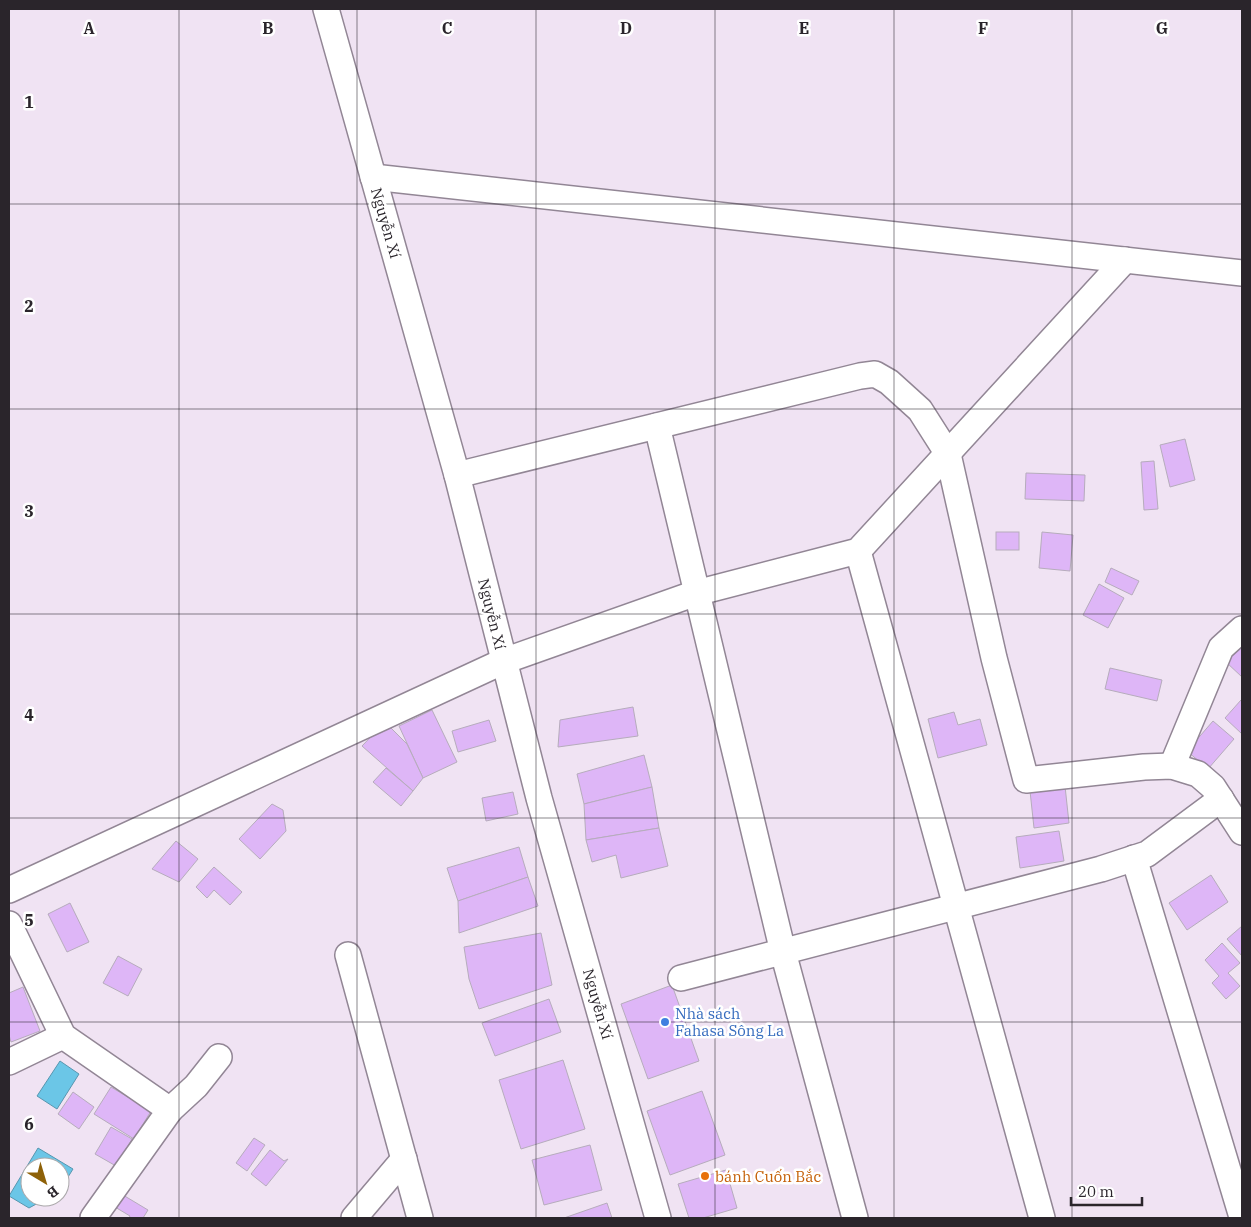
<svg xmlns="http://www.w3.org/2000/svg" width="1251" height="1227" viewBox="0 0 1251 1227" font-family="'IBM Plex Serif',serif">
	<rect width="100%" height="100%" fill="#f0e3f3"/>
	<!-- water -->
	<g fill="#6bc6e7" stroke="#5896af">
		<polygon points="60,1061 79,1074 57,1109 37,1096"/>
		<polygon points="38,1148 73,1169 60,1190 60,1167 30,1167 30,1197 49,1197 29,1208 9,1196"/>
	</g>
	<!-- building -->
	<g fill="#deb6f7" stroke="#b6acbc">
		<polygon points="1185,439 1195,480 1170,487 1160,445"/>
		<polygon points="1154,461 1158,509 1144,510 1141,462"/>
		<polygon points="1026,473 1085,475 1084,501 1025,499"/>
		<rect x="996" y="532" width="23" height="18"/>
		<polygon points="1042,532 1073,535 1070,571 1039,568"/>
		<polygon points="1111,568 1139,581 1132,595 1105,582"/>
		<polygon points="1099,584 1124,598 1108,628 1083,615"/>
		<polygon points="1242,645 1242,677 1226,662"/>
		<polygon points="1110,668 1162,680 1157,701 1105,689"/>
		<polygon points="1241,700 1242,700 1242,734 1225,718"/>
		<polygon points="633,707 638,736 558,747 560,720"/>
		<polygon points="432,710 457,762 423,778 399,726"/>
		<polygon points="954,712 958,725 980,719 987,745 938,758 928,719"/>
		<polygon points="489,720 496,741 458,752 452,731"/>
		<polygon points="1213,721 1234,739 1208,769 1187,751"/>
		<polygon points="385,722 407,744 423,778 413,791 362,746"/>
		<polygon points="644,755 652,787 584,804 577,774"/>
		<polygon points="386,768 413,791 401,806 373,782"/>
		<polygon points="1065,786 1069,823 1034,828 1030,791"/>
		<polygon points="652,787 659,828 586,840 584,804"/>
		<polygon points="513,792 518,814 486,821 482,798"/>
		<polygon points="272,804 283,810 286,831 260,859 239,839"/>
		<polygon points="659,828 668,866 621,878 616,855 592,862 586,840"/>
		<polygon points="1059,831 1064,861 1020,868 1016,837"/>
		<polygon points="176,841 198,859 179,882 152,869"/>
		<polygon points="519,847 528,877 458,901 447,868"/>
		<polygon points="214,867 242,892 230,905 214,890 207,898 196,887"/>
		<polygon points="1211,875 1228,902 1187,930 1169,903"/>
		<polygon points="528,877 538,906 459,933 458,901"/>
		<polygon points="70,903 89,942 67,952 48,914"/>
		<polygon points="1242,926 1242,956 1227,939"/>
		<polygon points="541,933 552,985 479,1009 469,979 464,947"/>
		<polygon points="1222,943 1240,963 1228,973 1240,986 1226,999 1212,983 1219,976 1205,960"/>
		<polygon points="118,956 142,969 128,996 103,983"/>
		<polygon points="672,985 699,1061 648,1079 621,1004"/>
		<polygon points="23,987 40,1031 11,1042 9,1035 9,993"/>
		<polygon points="549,999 561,1032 495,1056 482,1023"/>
		<polygon points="563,1060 585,1129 521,1149 499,1080"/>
		<polygon points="111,1087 151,1111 134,1139 94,1114"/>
		<polygon points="702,1091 725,1155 670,1175 647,1111"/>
		<polygon points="73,1092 94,1107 79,1129 58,1114"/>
		<polygon points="111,1127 132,1139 116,1166 95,1154"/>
		<polygon points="254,1138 265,1145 247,1171 236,1163"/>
		<polygon points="590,1145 602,1190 544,1205 532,1160"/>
		<polygon points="270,1150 284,1161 288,1159 266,1186 251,1174"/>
		<polygon points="726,1170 737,1208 703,1218 689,1218 678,1184"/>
		<polygon points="118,1192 148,1210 143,1218 129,1218 130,1216 110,1204"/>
		<polygon points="607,1203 612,1218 564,1218"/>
	</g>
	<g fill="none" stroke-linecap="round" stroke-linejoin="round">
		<!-- minor casing -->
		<g stroke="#928695" stroke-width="28">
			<g id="minor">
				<polyline points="326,9 457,475 539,798 658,1218"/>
				<polyline points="373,177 1242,273"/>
				<polyline points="657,426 783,952 855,1218"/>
				<polyline points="457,475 860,376 875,374 889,382 920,410 948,454 994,658 1026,780 1144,767 1172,766 1198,774 1213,787 1242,832"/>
				<polyline points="858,551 1042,1218"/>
				<polyline points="1172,766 1221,648 1242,629"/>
				<polyline points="1134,858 1242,1217"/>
				<polyline points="9,890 504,661 696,593 858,551 1125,260"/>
				<polyline points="9,924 63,1036 170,1110 93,1218"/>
				<polyline points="348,955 420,1218"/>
				<polyline points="681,978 1101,869 1147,854 1221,799"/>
				<polyline points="9,1062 63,1036"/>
				<polyline points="170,1110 196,1086 219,1057"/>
				<polyline points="354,1218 404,1159"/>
			</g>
		</g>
		<!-- minor -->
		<use href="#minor" stroke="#fff" stroke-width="25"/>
	</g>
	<!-- grid -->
	<path fill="none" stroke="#2a252b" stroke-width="1" stroke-opacity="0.55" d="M179,9V1218M357,9V1218M536,9V1218M715,9V1218M894,9V1218M1072,9V1218M9,204H1242M9,409H1242M9,614H1242M9,818H1242M9,1022H1242"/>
	<!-- markers -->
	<circle fill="#3f7fe0" stroke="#fff" stroke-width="2" cx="665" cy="1022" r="5"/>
	<circle fill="#e8710a" stroke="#fff" stroke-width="2" cx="705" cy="1176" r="5"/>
	<g text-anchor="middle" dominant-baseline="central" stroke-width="5" stroke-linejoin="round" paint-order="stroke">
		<!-- street labels -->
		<g font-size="15" fill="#2a252b" stroke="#fff">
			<text transform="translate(386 223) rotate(74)">Nguyễn Xí</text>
			<text transform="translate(492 614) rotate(76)">Nguyễn Xí</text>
			<text transform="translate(598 1004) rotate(74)">Nguyễn Xí</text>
		</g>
		<!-- shop labels -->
		<g font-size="15" fill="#366cbe" stroke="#fff" text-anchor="start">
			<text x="675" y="1013">Nhà sách<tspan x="675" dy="17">Fahasa Sông La</tspan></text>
		</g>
		<!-- food labels -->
		<g font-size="15" fill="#c56008" stroke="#fff" text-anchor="start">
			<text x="715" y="1176">bánh Cuốn Bắc</text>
		</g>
	</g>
	<g font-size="16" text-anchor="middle" font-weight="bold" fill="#2a252b" stroke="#fff" stroke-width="5" stroke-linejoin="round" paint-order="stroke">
		<text x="89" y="34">A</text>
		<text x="268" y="34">B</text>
		<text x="447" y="34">C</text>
		<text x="626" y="34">D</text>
		<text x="804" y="34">E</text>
		<text x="983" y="34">F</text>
		<text x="1162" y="34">G</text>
		<text x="29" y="108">1</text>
		<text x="29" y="312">2</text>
		<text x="29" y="517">3</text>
		<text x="29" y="721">4</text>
		<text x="29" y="926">5</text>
		<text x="29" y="1130">6</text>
	</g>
	<!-- border -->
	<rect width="1251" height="1227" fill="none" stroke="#2a252b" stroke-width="20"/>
	<!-- north arrow -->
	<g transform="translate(45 1182) rotate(142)"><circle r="24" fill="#ffffff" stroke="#aaa8aa"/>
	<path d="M0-4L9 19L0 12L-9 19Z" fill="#8e6108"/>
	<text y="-8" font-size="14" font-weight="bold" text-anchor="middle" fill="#2a252b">B</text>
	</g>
	<!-- scale -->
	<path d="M1071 1197v8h71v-8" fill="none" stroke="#2a252b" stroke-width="2.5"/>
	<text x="1078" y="1197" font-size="15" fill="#2a252b" stroke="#ffffff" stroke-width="4" paint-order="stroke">20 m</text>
</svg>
